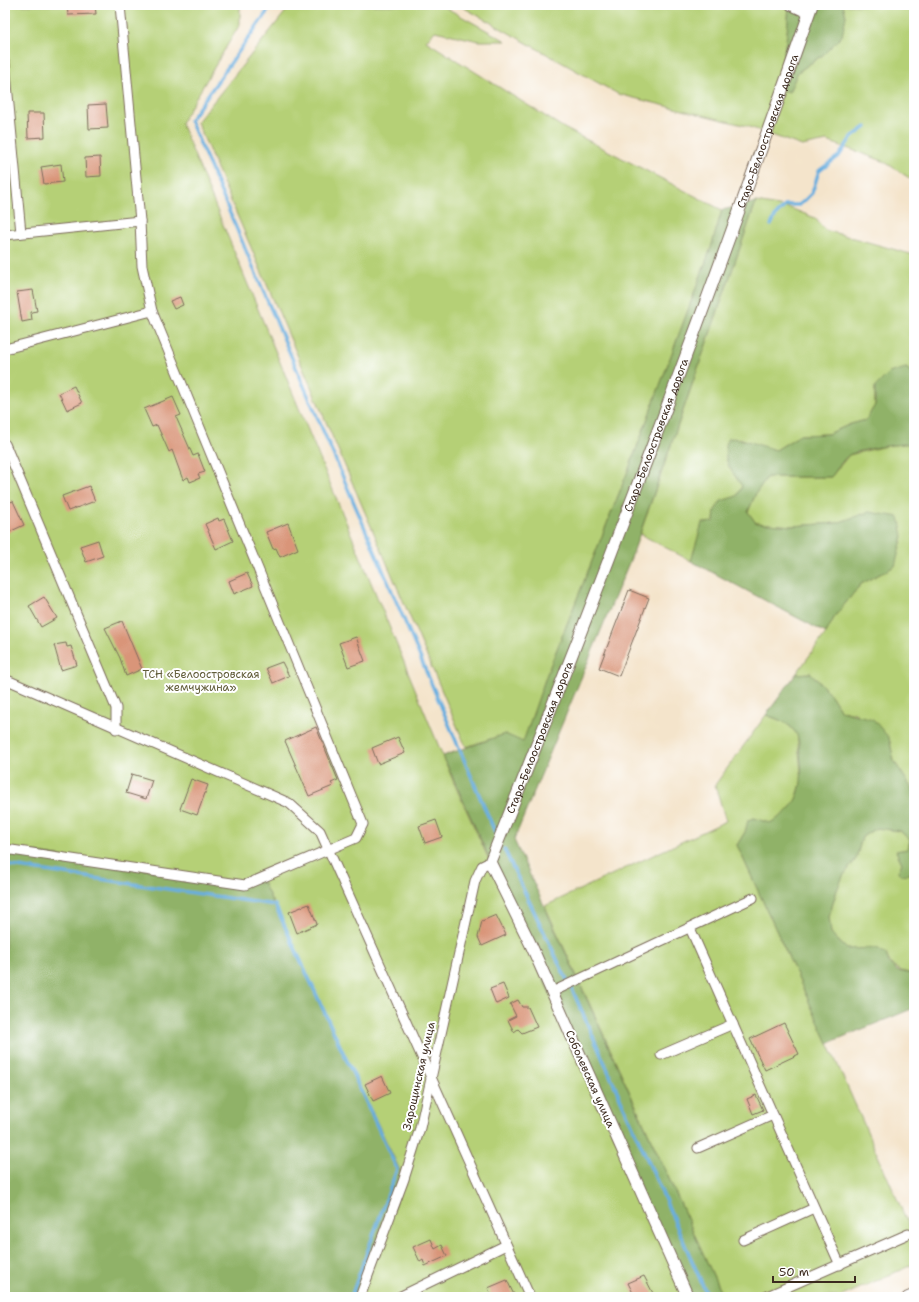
<svg xmlns="http://www.w3.org/2000/svg" width="919" height="1302" viewBox="0 0 919 1302" font-family="'Shantell Sans',sans-serif">
	<rect width="100%" height="100%" fill="#fff"/>
	<filter id="ink" filterUnits="userSpaceOnUse"><feTurbulence type="fractalNoise" baseFrequency=".025" numOctaves="2"/><feDisplacementMap in="SourceGraphic" scale="8" xChannelSelector="R" yChannelSelector="G"/><feConvolveMatrix kernelMatrix="1 2 1 2 8 2 1 2 1" color-interpolation-filters="sRGB"/></filter>
	<filter id="wash" filterUnits="userSpaceOnUse"><feTurbulence type="fractalNoise" baseFrequency=".012" numOctaves="4" result="noise"/><feDisplacementMap in="SourceGraphic" scale="16" xChannelSelector="R" yChannelSelector="G"/><feGaussianBlur stdDeviation="0.9" result="paint"/><feColorMatrix in="noise" values="0 0 0 0 0 0 0 0 0 0 0 0 0 0 0 0 0 1.4 0 .05"/><feComposite in="paint" operator="in"/></filter>
	<g filter="url(#wash)">
		<rect width="100%" height="100%" fill="#f4e4cb"/>
		<!-- green -->
		<g fill="#b5d076" stroke="#787d4a">
			<polygon points="5,5 240,5 240,24 181,123 454,783 688,1297 360,1297 403,1179 261,878 245,885 5,848"/>
			<polygon points="291,5 441,5 506,41 479,41 435,31 426,41 564,128 722,210 711,248 630,466 547,674 523,743 505,734 466,747 197,122"/>
			<polygon points="459,5 789,5 787,33 798,72 824,54 846,16 843,5 914,5 914,181 883,161 827,141 802,146 747,126 618,94"/>
			<polygon points="756,202 790,208 815,218 825,230 914,255 914,374 906,368 875,387 875,405 866,420 851,424 828,434 800,435 776,450 756,445 740,438 729,467 742,486 738,496 715,510 714,522 695,550 691,561 640,534"/>
			<polygon points="910,443 914,445 914,792 894,761 889,738 855,713 841,711 831,695 811,673 796,674 826,633 835,616 861,584 895,566 869,512 837,523 792,526 756,523 748,512 756,493 767,477 831,477 849,455 886,446"/>
			<polygon points="766,715 785,722 797,733 802,780 796,800 785,815 770,823 754,818 737,845 828,1043 914,1237 914,1264 840,1297 723,1297 545,906 726,821 715,785"/>
			<path d="M876,828L900,831L910,840L908,849L896,851L902,863V875L914,873V974C899,971 891,969 886,954L847,949L831,934L829,916L837,890L843,876L856,859L862,837Z"/>
		</g>
		<!-- forest -->
		<g fill="#90b267" stroke="#666e42">
			<polygon points="789,5 843,5 846,16 842,36 824,54 798,72 789,92 778,88 787,33"/>
			<polygon points="756,202 633,553 514,840 723,1297 688,1297 443,756 505,734 523,742 547,674 630,466 711,248 722,210"/>
			<path d="M906,368L914,374V445C907,441 858,450 849,455C843,459 836,471 831,477H767L756,493L748,512L756,523L792,526L837,523L869,512L899,517L903,536L895,566L861,584L835,616L826,633L691,561L702,523L714,522L715,510L721,501L737,496L742,486C730,468 721,461 728,438C744,438 760,446 776,450L800,435L828,434L851,424L866,420L875,405V387L889,373Z"/>
			<path d="M811,673L831,695L841,711L873,719L889,738L894,761L914,792V873L902,875L898,872L902,863L896,851L908,849L910,840L900,831L876,828L862,837L856,859L843,876L837,890L829,916L831,934L847,949L877,948L886,954L889,963L897,971L914,974V1008L828,1043L737,845L745,832L748,820L754,818L770,823C801,806 804,786 800,753C799,747 799,736 795,732C788,722 777,719 766,715L796,674Z"/>
			<polygon points="5,848 245,885 261,878 404,1179 360,1297 5,1297"/>
		</g>
		<g fill="none" stroke-linecap="round" stroke-linejoin="round">
			<!-- stream -->
			<g stroke="#68aedf" stroke-width="3.5">
				<polyline points="272,5 190,120 495,832"/>
				<polyline points="771,225 776,215 786,205 799,205 803,202 812,193 819,171 839,156 851,138 866,127"/>
				<polyline points="504,849 567,980"/>
				<polyline points="5,865 275,905 397,1169 351,1297"/>
				<polyline points="572,989 708,1297"/>
			</g>
		</g>
		<g id="blocks">
			<!-- building -->
			<g fill="#d99579">
				<polygon points="67,5 95,5 96,14 68,15"/>
				<polygon points="106,104 108,128 89,129 88,105"/>
				<polygon points="27,113 44,113 45,137 28,138"/>
				<polygon points="100,157 101,176 86,177 85,158"/>
				<polygon points="61,164 63,182 44,184 41,167"/>
				<polygon points="33,290 37,311 31,312 32,320 22,322 17,292"/>
				<polygon points="180,297 183,305 174,309 170,301"/>
				<polygon points="74,386 82,403 67,410 59,393"/>
				<polygon points="173,397 181,415 176,417 193,456 198,454 205,472 198,474 200,478 190,482 188,477 183,480 172,450 169,452 157,425 152,427 144,409"/>
				<polygon points="89,486 95,501 68,511 62,496"/>
				<polygon points="13,501 24,525 5,534 5,504"/>
				<polygon points="218,518 219,521 224,519 233,541 216,549 205,524"/>
				<polygon points="288,523 298,549 280,557 276,548 273,549 266,532"/>
				<polygon points="98,540 103,556 86,562 80,546"/>
				<polygon points="247,573 253,586 234,594 229,581"/>
				<polygon points="629,590 649,598 619,676 599,668"/>
				<polygon points="44,597 57,618 41,627 29,606"/>
				<polygon points="122,621 142,669 126,676 120,658 105,628"/>
				<polygon points="356,637 365,661 348,667 339,643"/>
				<polygon points="66,643 67,647 71,646 77,665 61,670 54,645"/>
				<polygon points="282,662 289,676 273,683 266,668"/>
				<polygon points="316,727 338,780 331,783 333,786 309,796 285,741"/>
				<polygon points="398,737 405,753 378,764 372,748"/>
				<polygon points="132,774 152,780 146,799 126,793"/>
				<polygon points="191,779 208,785 197,815 180,809"/>
				<polygon points="436,820 442,837 425,843 419,826"/>
				<polygon points="309,904 317,924 297,933 289,912"/>
				<polygon points="496,915 506,935 482,946 478,937 482,921"/>
				<polygon points="503,984 509,998 496,1004 490,989"/>
				<polygon points="518,1000 522,1007 528,1007 537,1027 522,1033 518,1029 514,1032 508,1020 516,1016 510,1004"/>
				<polygon points="784,1023 799,1054 765,1070 750,1039"/>
				<polygon points="382,1076 390,1093 373,1101 365,1084"/>
				<polygon points="756,1095 763,1110 753,1114 747,1099"/>
				<polygon points="431,1239 435,1249 442,1245 447,1256 425,1266 423,1260 420,1262 413,1247"/>
				<polygon points="644,1276 655,1297 635,1297 628,1283"/>
				<polygon points="507,1280 515,1297 492,1297 488,1288"/>
			</g>
		</g>
	</g>
	<g filter="url(#ink)">
		<use href="#blocks" fill-opacity="0" stroke="#7c6b5b" stroke-width="1"/>
		<g fill="none" stroke-linecap="round" stroke-linejoin="round">
			<!-- minor casing -->
			<g stroke="#7c6b5b" stroke-width="11">
				<g id="minor">
					<polyline points="790,5 809,14"/>
					<polyline points="5,63 21,233"/>
					<polyline points="5,235 140,221"/>
					<polyline points="5,349 152,311"/>
					<polyline points="5,444 116,708 116,729"/>
					<polyline points="5,679 289,803 320,831 530,1297"/>
					<polyline points="5,849 245,885 356,838 363,824 152,311 142,266 140,221 120,5"/>
					<polyline points="690,928 840,1265"/>
					<polyline points="552,992 753,898"/>
					<polyline points="661,1055 733,1024"/>
					<polyline points="698,1148 773,1115"/>
					<polyline points="743,1240 814,1208"/>
					<polyline points="360,1297 404,1179 420,1128 475,881 482,866 490,862"/>
					<polyline points="399,1297 506,1245"/>
					<polyline points="765,1297 908,1234"/>
					<polyline points="907,1297 914,1294"/>
				</g>
			</g>
			<!-- tertiary casing -->
			<g stroke="#7c6b5b" stroke-width="13">
				<g id="tertiary">
					<path id="s1" d="M688,1297L531,945L490,862C604,578 712,293 812,5"/>
				</g>
			</g>
			<!-- minor -->
			<use href="#minor" stroke="#fff" stroke-width="9"/>
			<!-- tertiary -->
			<use href="#tertiary" stroke="#fff" stroke-width="11"/>
		</g>
	</g>
	<g text-anchor="middle" dominant-baseline="central" stroke-width="4" stroke-linejoin="round" paint-order="stroke">
		<!-- street labels -->
		<g font-size="11" fill="#3b2a1e" stroke="#fff">
			<text stroke="none"><textPath href="#s1" startOffset="1260">Старо-Белоостровская дорога</textPath></text>
			<text stroke="none"><textPath href="#s1" startOffset="936">Старо-Белоостровская дорога</textPath></text>
			<text stroke="none"><textPath href="#s1" startOffset="612">Старо-Белоостровская дорога</textPath></text>
			<text transform="translate(419 1076) rotate(-77)">Зарощинская улица</text>
			<text transform="translate(590 1079) rotate(66)">Соболевская улица</text>
		</g>
		<!-- park labels -->
		<g font-size="11" fill="#605c38" stroke="#fff">
			<text x="201" y="674">ТСН «Белоостровская<tspan x="201" dy="13">жемчужина»</tspan></text>
		</g>
	</g>
	<!-- margin -->
	<rect width="919" height="1302" fill="none" stroke="#fff" stroke-width="20"/>
	<!-- scale -->
	<path d="M773 1276v6h82v-6" fill="none" stroke="#3b2a1e" stroke-width="2"/>
	<text x="779" y="1276" font-size="12" fill="#3b2a1e" stroke="#ffffff" stroke-width="3" paint-order="stroke">50 m</text>
</svg>
